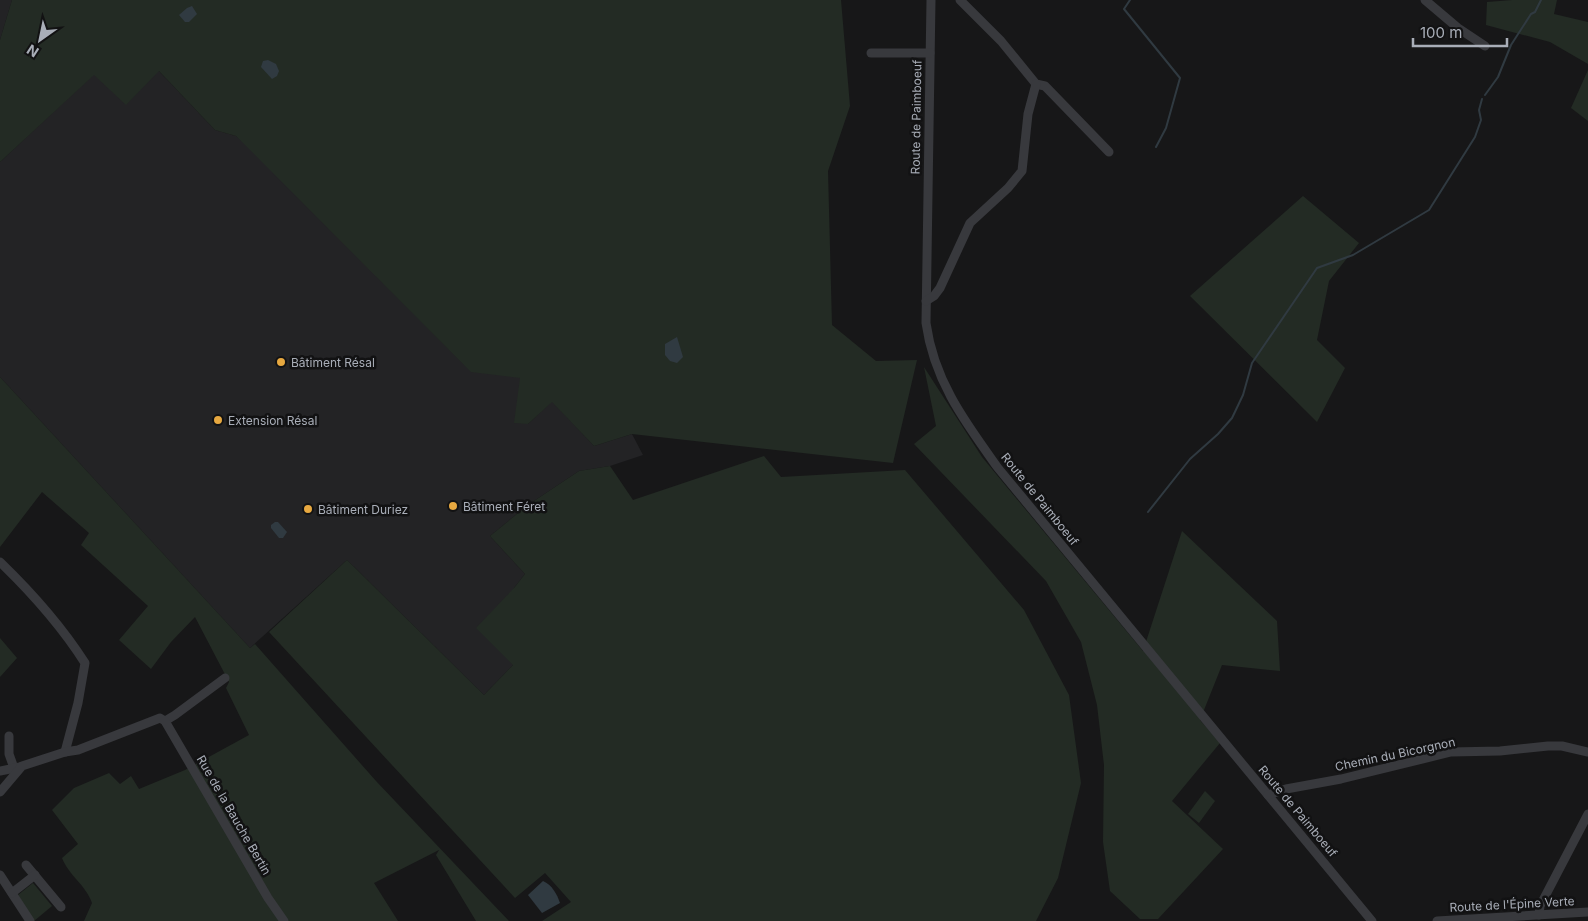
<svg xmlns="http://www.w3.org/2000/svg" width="1588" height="921" viewBox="0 0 1588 921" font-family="Inter,sans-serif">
	<rect width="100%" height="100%" fill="#171718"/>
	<!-- built -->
	<g fill="#232325">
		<polygon points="0,0 12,0 0,40"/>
		<polygon points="159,71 215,130 236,136 520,378 528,424 552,401 594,446 632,434 643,455 610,466 579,471 528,505 490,536 525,574 514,588 513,665 484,695 347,560 250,648 0,377 0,162 94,74"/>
	</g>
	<!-- green -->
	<g fill="#232b24">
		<polygon points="12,0 841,0 850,106 828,171 832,325 876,361 917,360 893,463 632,434 594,446 552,402 528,424 514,423 520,378 471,372 236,136 215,130 159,71 126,105 94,75 0,162 0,40"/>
		<polygon points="1512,0 1557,0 1554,14 1588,22 1588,64 1550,42 1486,25 1487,2"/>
		<polygon points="1588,70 1588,121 1571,108"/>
		<polygon points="1303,196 1359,243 1329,281 1317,340 1345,368 1317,422 1190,296"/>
		<polygon points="924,367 982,457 1143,651 1182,531 1277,621 1280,671 1222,665 1200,720 1220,743 1172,801 1223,849 1158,919 1140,919 1110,891 1103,842 1104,765 1097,705 1081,642 1046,581 914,444 936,426"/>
		<path d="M0,377L250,648L255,644L376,781L509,921H476L436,855L439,850L374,883L398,921H84L92,903C86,885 69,876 62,858L78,844L52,810L74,788L109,773L120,784L131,776L139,789L185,770L249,735L226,688L229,682L195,617L171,642L151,669L119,640L148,606L81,545L89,533L42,492L0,547Z"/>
		<polygon points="764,456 781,477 905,470 1024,610 1069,695 1081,783 1058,878 1036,921 542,921 571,902 545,873 515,898 269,632 347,560 484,695 513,665 476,628 514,588 525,574 490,536 528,505 579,471 610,466 633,500"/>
		<polygon points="0,638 17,658 0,677"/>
		<polygon points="1205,791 1215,801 1199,823 1188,814"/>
		<polygon points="33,883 52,906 34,921 18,895"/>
	</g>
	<!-- water -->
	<g fill="#303a41">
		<polygon points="192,6 197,14 189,22 185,22 179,15 187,8"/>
		<polygon points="268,60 276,64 279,71 277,76 272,79 261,67 263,61"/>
		<polygon points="677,337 683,357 677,363 670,361 665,355 665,344"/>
		<polygon points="275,522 278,522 287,532 283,538 279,538 271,528 271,525"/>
		<path d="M543,881C552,885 557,894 560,903L542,913L528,895Z"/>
	</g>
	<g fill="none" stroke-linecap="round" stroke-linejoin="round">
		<!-- stream -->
		<g stroke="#303a41" stroke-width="2">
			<polyline points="1130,0 1124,9 1180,78 1166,128 1156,147"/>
			<polyline points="1485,95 1498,77 1511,45 1531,14 1535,12 1541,0"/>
			<polyline points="1148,512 1190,459 1218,434 1232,418 1243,395 1252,363 1317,268 1353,255 1429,210 1475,137 1481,120 1479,110 1482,99"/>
		</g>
		<!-- minor -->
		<g stroke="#38393d" stroke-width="9">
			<path d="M931,0L926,323C934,381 965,422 998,468L1372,921"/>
			<polyline points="960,0 1001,41 1036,84 1045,86 1109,152"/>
			<polyline points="1425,0 1458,28 1485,46"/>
			<polyline points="871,53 930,53"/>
			<polyline points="926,301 934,296 940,288 970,223 1008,188 1022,171 1028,114 1036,84"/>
			<path d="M0,562C31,592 62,627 85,663L78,703L65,752"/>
			<polyline points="165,721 175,715 225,678"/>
			<polyline points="9,736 9,754 14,768"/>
			<polyline points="0,771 20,767"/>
			<polyline points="0,792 22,766 65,752 78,750 160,718 165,721 268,898 284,921"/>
			<polyline points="1268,795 1286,789 1341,779 1451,752 1500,751 1548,746 1562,746 1588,752"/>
			<polyline points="26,865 61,907"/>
			<polyline points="0,875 30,921"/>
			<polyline points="12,893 35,875"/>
			<polyline points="1539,915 1540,906 1588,814"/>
			<polyline points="1437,921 1588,912"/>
		</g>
	</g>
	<!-- markers -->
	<g fill="#e7a840" stroke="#121213" stroke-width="2">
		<circle cx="281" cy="362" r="5"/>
		<circle cx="218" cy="420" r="5"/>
		<circle cx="453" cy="506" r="5"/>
		<circle cx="308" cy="509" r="5"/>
	</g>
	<g text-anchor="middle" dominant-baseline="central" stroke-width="5" stroke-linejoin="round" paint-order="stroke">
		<!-- street labels -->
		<g font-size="12" fill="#a9aeb8" stroke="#121213">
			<text transform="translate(916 117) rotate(-89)">Route de Paimboeuf</text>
			<text transform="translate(1040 499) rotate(51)">Route de Paimboeuf</text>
			<text transform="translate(1395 754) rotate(-12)">Chemin du Bicorgnon</text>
			<text transform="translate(1298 811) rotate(50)">Route de Paimboeuf</text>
			<text transform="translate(234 815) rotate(60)">Rue de la Bauche Bertin</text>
			<text transform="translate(1512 904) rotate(-3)">Route de l'Épine Verte</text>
		</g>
		<!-- poi labels -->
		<g font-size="12" fill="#a9aeb8" stroke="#121213" text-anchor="start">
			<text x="291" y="362">Bâtiment Résal</text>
			<text x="228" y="420">Extension Résal</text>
			<text x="463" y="506">Bâtiment Féret</text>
			<text x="318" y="509">Bâtiment Duriez</text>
		</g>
	</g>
	<!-- north arrow -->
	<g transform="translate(40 40) rotate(213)" stroke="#121213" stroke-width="4" paint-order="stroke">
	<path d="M0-4L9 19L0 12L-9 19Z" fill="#a9aeb8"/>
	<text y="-8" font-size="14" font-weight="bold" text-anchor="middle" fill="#a9aeb8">N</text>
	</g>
	<!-- scale -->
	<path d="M1413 38v8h94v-8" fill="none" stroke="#a9aeb8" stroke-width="2.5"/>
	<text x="1420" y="38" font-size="15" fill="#a9aeb8" stroke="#121213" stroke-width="4" paint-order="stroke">100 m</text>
</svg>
